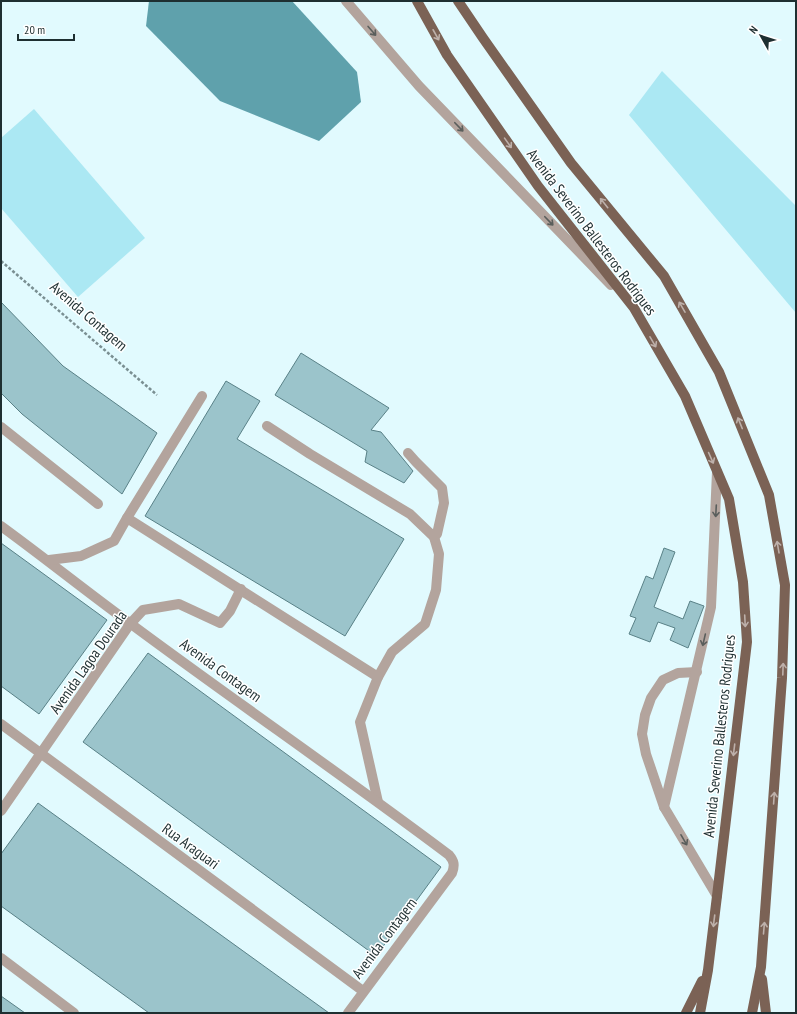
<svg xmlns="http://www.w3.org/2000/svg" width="797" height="1014" viewBox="0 0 797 1014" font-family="'PT Sans Narrow',sans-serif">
	<rect width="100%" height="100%" fill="#e1fafe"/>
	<!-- green -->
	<g fill="#abe8f3">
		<polygon points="662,71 796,206 796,313 629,115"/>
		<polygon points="34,109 145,238 78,297 1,208 1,138"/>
	</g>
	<!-- water -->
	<polygon fill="#5fa1ac" points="149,1 292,1 357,72 361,102 319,141 220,101 146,26"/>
	<!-- building -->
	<g fill="#9bc4cb" stroke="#598187">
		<polygon points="1,302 63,366 157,433 122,494 22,414 1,393"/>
		<polygon points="301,353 389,408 371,430 381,432 413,471 404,483 365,462 367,451 275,395"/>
		<polygon points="226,381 260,401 237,439 404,539 345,636 145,516"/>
		<polygon points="1,543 107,620 39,714 1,686"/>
		<polygon points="664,548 675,552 654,607 683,619 690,601 704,606 688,648 670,640 675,628 658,622 650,642 629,634 636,618 630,616 646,576 653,579"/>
		<polygon points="148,653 441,867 376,956 83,742"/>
		<polygon points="38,803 329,1013 149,1013 1,906 1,854"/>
		<polygon points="1,996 25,1013 1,1013"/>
	</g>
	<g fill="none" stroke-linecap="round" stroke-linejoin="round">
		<!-- path -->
		<polyline stroke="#7a8f92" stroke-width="2.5" stroke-dasharray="3 2" stroke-linecap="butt" points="1,261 157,395"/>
		<!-- service -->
		<g stroke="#b3a49d" stroke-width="10">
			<polyline points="346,1 419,86 611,285"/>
			<polyline points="267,426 310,454 410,514 434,537 439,554 436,590 425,624 392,652 378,677 360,722 378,802"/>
			<polyline points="1,427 98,504"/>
			<polyline points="408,453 416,462 442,488 444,503 437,534 434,537"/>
			<polyline points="127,518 202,396"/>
			<path d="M1,526C45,558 87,592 131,624C236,702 344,776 449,855C454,861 455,865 452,873L348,1013"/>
			<polyline points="49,560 81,556 114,541 127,518 378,677"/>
			<polyline points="697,672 678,673 663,680 651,698 645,715 642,734 646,754 664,807 717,896"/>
			<polyline points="1,724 363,991"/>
			<polyline points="664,807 711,607 717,472"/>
			<polyline points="1,811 130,624 143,610 179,604 220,623 230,611 241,589"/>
			<polyline points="1,958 74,1013"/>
		</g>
		<!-- primary -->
		<g stroke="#7b6255" stroke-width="10">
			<polyline points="417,1 447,55 538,186 634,308 685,396 729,499 743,582 747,642 717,896 708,970 700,1013"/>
			<polyline points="458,1 483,38 571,163 664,276 719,372 769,495 785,585 782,678 761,967 752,1013"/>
			<polyline points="762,979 766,1013"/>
			<polyline points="686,1013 702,981"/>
		</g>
	</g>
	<!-- one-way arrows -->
	<defs><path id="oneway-shaft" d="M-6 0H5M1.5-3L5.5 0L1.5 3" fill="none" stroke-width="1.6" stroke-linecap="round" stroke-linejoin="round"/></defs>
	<g stroke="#5a5e5c">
		<use href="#oneway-shaft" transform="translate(372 31) rotate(49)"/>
		<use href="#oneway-shaft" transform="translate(459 127) rotate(46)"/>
		<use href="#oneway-shaft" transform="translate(549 221) rotate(46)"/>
		<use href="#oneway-shaft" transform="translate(716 511) rotate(93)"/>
		<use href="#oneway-shaft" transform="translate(704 640) rotate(103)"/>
		<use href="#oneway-shaft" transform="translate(684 840) rotate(60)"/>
	</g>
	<g stroke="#bdb0aa">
		<use href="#oneway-shaft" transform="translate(436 35) rotate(61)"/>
		<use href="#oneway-shaft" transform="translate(508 143) rotate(55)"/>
		<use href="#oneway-shaft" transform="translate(604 203) rotate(-129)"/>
		<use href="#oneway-shaft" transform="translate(682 307) rotate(-120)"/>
		<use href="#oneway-shaft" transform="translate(653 342) rotate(60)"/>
		<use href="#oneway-shaft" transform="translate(740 423) rotate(-112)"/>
		<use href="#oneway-shaft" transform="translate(711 458) rotate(66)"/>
		<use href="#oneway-shaft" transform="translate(778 547) rotate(-100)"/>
		<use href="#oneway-shaft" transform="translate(745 621) rotate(87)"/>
		<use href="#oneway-shaft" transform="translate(783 669) rotate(-88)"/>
		<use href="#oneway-shaft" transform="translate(734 750) rotate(97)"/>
		<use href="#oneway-shaft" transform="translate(774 798) rotate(-86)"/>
		<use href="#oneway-shaft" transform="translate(714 921) rotate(97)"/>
		<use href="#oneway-shaft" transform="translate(764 928) rotate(-85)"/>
	</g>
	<g text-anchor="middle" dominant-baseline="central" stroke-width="3" stroke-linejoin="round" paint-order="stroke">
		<!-- street labels -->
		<g font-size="15" fill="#1e2f31" stroke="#fff">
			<text transform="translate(592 232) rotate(53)">Avenida Severino Ballesteros Rodrigues</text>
			<text transform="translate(89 316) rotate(41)">Avenida Contagem</text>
			<text transform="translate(88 662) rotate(-55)">Avenida Lagoa Dourada</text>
			<text transform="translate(221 670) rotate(36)">Avenida Contagem</text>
			<text transform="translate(719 736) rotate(-84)">Avenida Severino Ballesteros Rodrigues</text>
			<text transform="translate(191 846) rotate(36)">Rua Araguari</text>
			<text transform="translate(384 938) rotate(-53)">Avenida Contagem</text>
		</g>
	</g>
	<!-- border -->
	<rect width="797" height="1014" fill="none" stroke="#1e2f31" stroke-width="4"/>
	<!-- north arrow -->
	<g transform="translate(761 36) rotate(309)" stroke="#ffffff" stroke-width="3" paint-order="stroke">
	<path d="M0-3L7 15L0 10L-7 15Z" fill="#1e2f31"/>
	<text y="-6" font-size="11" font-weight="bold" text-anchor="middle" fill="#1e2f31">N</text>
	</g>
	<!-- scale -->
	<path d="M18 34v6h56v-6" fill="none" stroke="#1e2f31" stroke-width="2"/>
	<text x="24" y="34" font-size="12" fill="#1e2f31" stroke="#ffffff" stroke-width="3" paint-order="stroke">20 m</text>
</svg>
